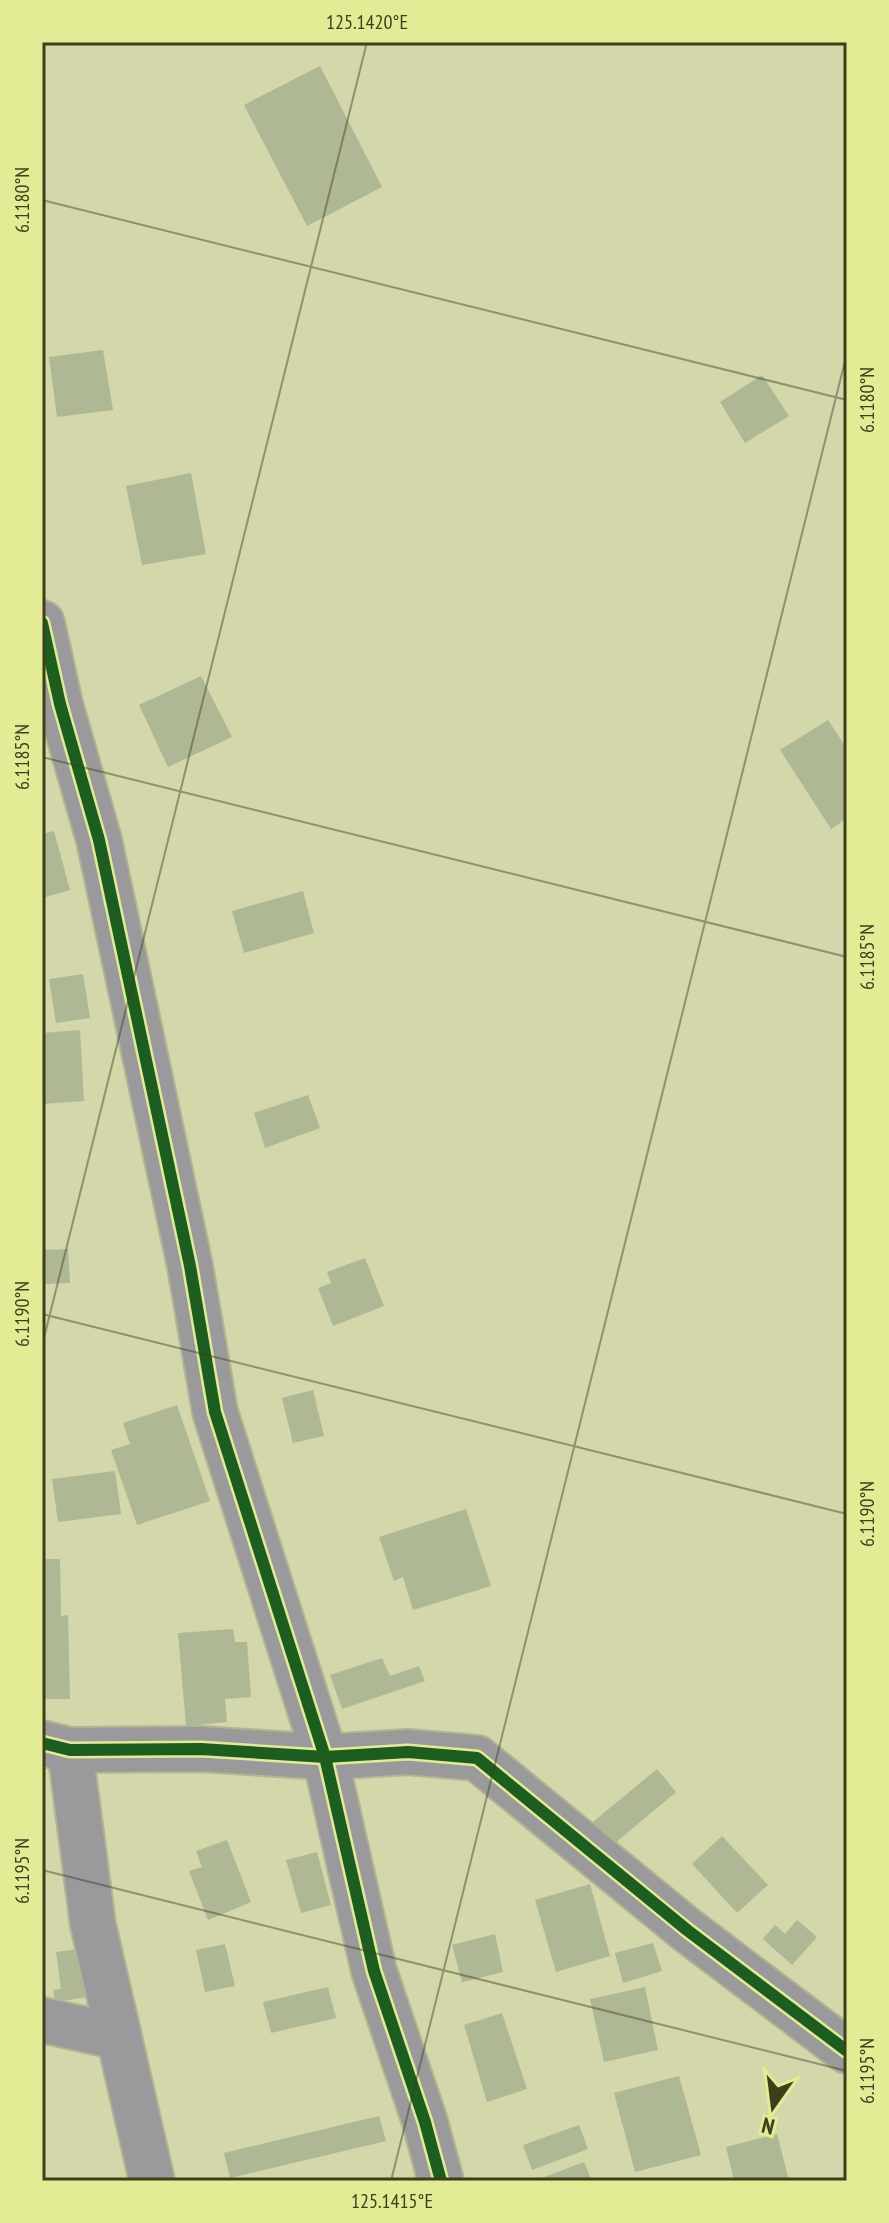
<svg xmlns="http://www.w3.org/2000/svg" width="889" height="2223" viewBox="0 0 889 2223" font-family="'PT Sans Narrow',sans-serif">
	<rect width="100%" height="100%" fill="#d3d7a9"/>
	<!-- building -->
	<g fill="#aeb895">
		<polygon points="320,66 382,187 307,226 244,105"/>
		<polygon points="103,350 113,410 57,417 49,357"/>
		<polygon points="762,375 789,416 745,443 720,402"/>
		<polygon points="191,473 206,554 142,565 126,486"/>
		<polygon points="201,676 232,737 168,767 139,705"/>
		<polygon points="828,720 847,749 847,818 831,829 780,750"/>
		<polygon points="54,831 70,890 42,898 42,834"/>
		<polygon points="303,891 314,933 244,953 232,911"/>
		<polygon points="83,974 90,1018 56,1023 49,979"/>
		<polygon points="80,1030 84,1101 42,1104 42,1033"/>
		<polygon points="308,1095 320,1128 265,1148 254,1113"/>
		<polygon points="68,1249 70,1283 42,1284 42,1250"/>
		<polygon points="365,1258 384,1306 333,1326 318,1288 331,1283 327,1272"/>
		<polygon points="313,1390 324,1436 293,1443 282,1398"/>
		<polygon points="177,1405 210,1501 137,1525 111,1450 130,1444 123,1423"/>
		<polygon points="115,1471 121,1514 58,1522 52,1479"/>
		<polygon points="466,1509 491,1586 413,1610 403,1577 394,1581 379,1537"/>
		<polygon points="42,1559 60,1559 61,1616 68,1615 70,1699 42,1699"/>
		<polygon points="233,1629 235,1642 247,1642 251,1697 225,1699 227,1722 186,1726 178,1633"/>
		<polygon points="382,1658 390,1676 419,1666 425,1681 342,1709 330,1675"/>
		<polygon points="657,1769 676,1792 608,1849 588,1826"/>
		<polygon points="722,1836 768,1885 737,1913 692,1864"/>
		<polygon points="227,1840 251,1902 208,1920 189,1871 202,1867 196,1851"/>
		<polygon points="317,1852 331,1905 301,1913 286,1860"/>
		<polygon points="590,1884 610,1956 556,1972 535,1900"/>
		<polygon points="797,1920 817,1937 792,1965 763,1939 775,1925 785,1934"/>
		<polygon points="495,1934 503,1972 462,1982 452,1945"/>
		<polygon points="653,1943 662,1971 623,1983 615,1953"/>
		<polygon points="225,1944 235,1986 205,1992 196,1950"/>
		<polygon points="87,1948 94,1996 55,2002 53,1990 61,1989 56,1952"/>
		<polygon points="328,1987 336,2018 271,2033 263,2002"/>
		<polygon points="645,1987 658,2050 604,2062 590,1999"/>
		<polygon points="502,2013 527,2089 487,2102 464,2025"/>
		<polygon points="679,2076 701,2155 635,2172 614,2093"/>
		<polygon points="379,2116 386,2141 230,2178 224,2153"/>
		<polygon points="579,2125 588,2149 532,2170 523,2145"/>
		<polygon points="777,2134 789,2181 734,2181 726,2147"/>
		<polygon points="584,2162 592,2181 534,2181"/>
	</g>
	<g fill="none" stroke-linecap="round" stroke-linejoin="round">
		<!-- minor casing -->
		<g stroke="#b2b590" stroke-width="48">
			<g id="minor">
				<polyline points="42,623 60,704 99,840 190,1266 215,1412 325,1757 408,1752 477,1758 687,1930 847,2051"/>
				<polyline points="42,1743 70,1750 201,1749 325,1757 374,1971 425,2122 441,2181"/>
				<polyline points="70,1750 93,1925 119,2037"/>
				<polyline points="42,2020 119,2037 152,2181"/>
			</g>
		</g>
		<!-- minor -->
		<use href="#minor" stroke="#9a999c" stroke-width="44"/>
		<!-- cycleway casing -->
		<g stroke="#e3eb95" stroke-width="17">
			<g id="cycleway">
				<polyline points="42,623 60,704 99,840 190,1266 215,1412 325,1757 408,1752 477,1758 687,1930 847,2051"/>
				<polyline points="42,1743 70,1750 201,1749 325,1757 374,1971 425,2122 441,2181"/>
			</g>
		</g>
		<!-- cycleway -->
		<use href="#cycleway" stroke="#1b5e20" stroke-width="12"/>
	</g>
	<!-- ticks -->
	<path fill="none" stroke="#3c3f1c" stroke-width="2" stroke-opacity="0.45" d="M42,200L847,400M42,757L847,957M42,1314L847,1514M42,1346L367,42M42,1870L847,2071M391,2181L847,353"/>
	<!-- border -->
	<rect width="889" height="2223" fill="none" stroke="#e3eb95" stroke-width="88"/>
	<!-- north arrow -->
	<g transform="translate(773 2107) rotate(194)" stroke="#e3eb95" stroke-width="6" paint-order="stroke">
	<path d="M0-6L14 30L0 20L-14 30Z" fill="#3c3f1c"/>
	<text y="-12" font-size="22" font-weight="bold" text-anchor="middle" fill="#3c3f1c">N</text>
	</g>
	<rect x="44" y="44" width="801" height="2135" fill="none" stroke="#3c3f1c" stroke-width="3"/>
	<g font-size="20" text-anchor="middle" fill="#3c3f1c">
		<text x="367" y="29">125.1420°E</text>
		<text transform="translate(22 200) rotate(-90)" y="7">6.1180°N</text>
		<text transform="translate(867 400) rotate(-90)" y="7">6.1180°N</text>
		<text transform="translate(22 757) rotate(-90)" y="7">6.1185°N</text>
		<text transform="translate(867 957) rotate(-90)" y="7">6.1185°N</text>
		<text transform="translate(22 1314) rotate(-90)" y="7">6.1190°N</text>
		<text transform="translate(867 1514) rotate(-90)" y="7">6.1190°N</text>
		<text transform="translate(22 1871) rotate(-90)" y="7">6.1195°N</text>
		<text transform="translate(867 2071) rotate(-90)" y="7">6.1195°N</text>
		<text x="392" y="2208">125.1415°E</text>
	</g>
</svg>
